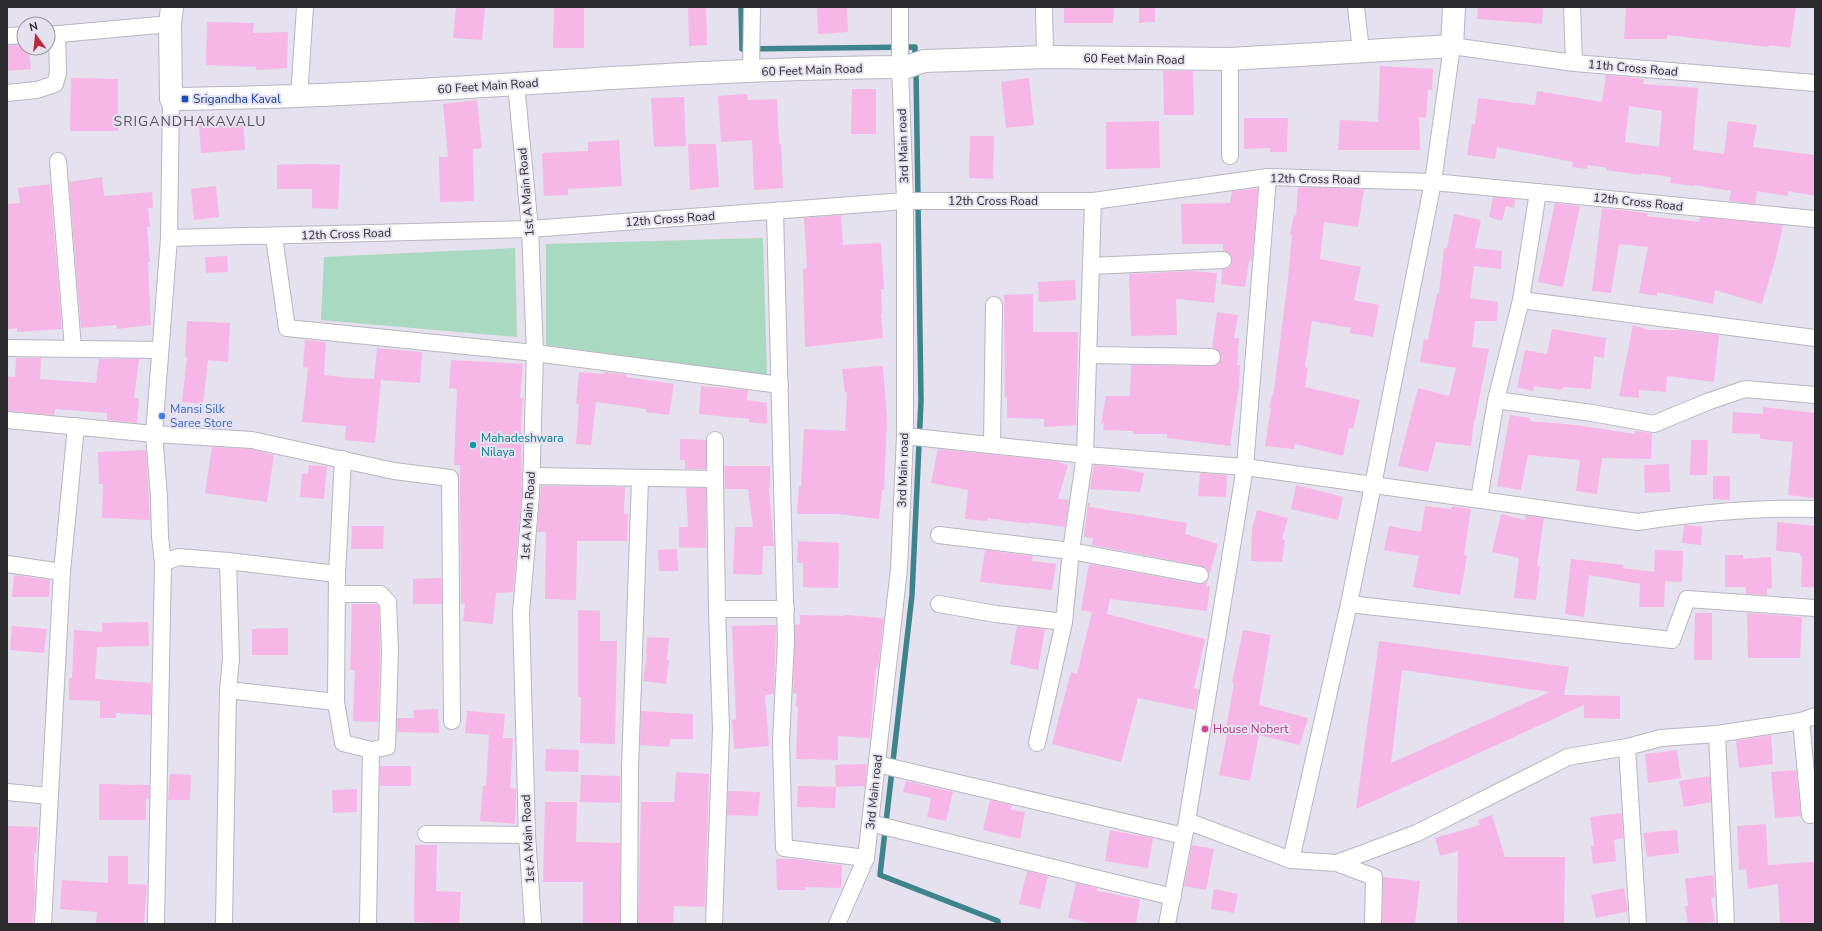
<svg xmlns="http://www.w3.org/2000/svg" width="1822" height="931" viewBox="0 0 1822 931" font-family="'Nunito Sans',sans-serif">
	<rect width="100%" height="100%" fill="#e5e1ee"/>
	<!-- green -->
	<g fill="#a9d9c0">
		<polygon points="763,238 767,376 546,345 546,244"/>
		<polygon points="515,248 517,337 321,320 324,257"/>
	</g>
	<g fill="none" stroke-linecap="round" stroke-linejoin="round">
		<!-- stream -->
		<g stroke="#3e848b" stroke-width="5.5">
			<polyline points="741,7 742,49 915,47 915,59"/>
			<polyline points="916,70 921,401 912,595 880,875 998,921 998,924"/>
		</g>
	</g>
	<!-- building -->
	<g fill="#f6b7e6" fill-rule="evenodd">
		<polygon points="456,7 485,7 482,40 453,38"/>
		<polygon points="554,7 584,7 584,48 553,48"/>
		<polygon points="688,7 706,7 707,45 689,46"/>
		<polygon points="817,7 847,7 848,32 818,34"/>
		<polygon points="1064,7 1114,7 1113,23 1064,23"/>
		<polygon points="1139,7 1155,7 1155,22 1139,23"/>
		<polygon points="1478,7 1543,7 1542,24 1477,19"/>
		<polygon points="1626,7 1796,7 1790,48 1769,45 1768,47 1667,35 1667,39 1624,39"/>
		<polygon points="207,22 254,23 253,33 288,32 287,68 256,70 256,67 206,65"/>
		<polygon points="7,45 24,45 24,48 29,48 31,69 7,71"/>
		<polygon points="1380,66 1433,69 1432,90 1428,90 1426,118 1419,117 1420,150 1338,150 1340,120 1378,122"/>
		<polygon points="1163,71 1193,71 1194,115 1164,115"/>
		<path d="M1606,75L1644,79L1643,84L1698,88L1693,150L1724,154L1728,121L1757,125L1753,147L1815,155V196L1788,191V196L1757,191L1755,204L1729,201L1731,191L1694,185V186L1670,183L1671,177L1641,173V175L1606,170L1607,168L1588,165L1587,169L1572,167L1573,162L1497,147L1495,159L1467,155L1472,124L1475,125L1478,98L1535,105L1537,91L1602,102ZM1629,106L1662,111L1659,147L1625,142Z"/>
		<polygon points="71,78 118,79 118,131 70,131"/>
		<polygon points="1029,78 1034,125 1006,128 1001,82"/>
		<polygon points="852,89 876,89 876,134 851,134"/>
		<polygon points="747,94 748,100 777,99 779,144 781,144 783,188 754,190 752,140 721,142 718,96"/>
		<polygon points="684,97 686,146 654,147 651,98"/>
		<polygon points="477,100 482,148 473,149 474,201 440,202 439,157 448,157 443,104"/>
		<polygon points="1244,118 1288,118 1287,152 1270,152 1270,148 1244,149"/>
		<polygon points="243,120 245,150 201,153 199,124"/>
		<polygon points="1159,121 1160,168 1106,169 1106,122"/>
		<polygon points="970,136 994,136 993,179 969,178"/>
		<polygon points="619,140 622,186 568,189 568,195 544,196 542,153 588,151 588,142"/>
		<polygon points="688,144 716,144 719,187 690,190"/>
		<polygon points="313,164 340,165 338,209 312,208 312,189 277,189 277,165"/>
		<polygon points="102,177 104,196 152,192 153,208 148,208 150,227 147,227 150,262 148,263 151,325 117,329 116,325 81,328 69,182"/>
		<polygon points="50,184 62,329 17,332 17,328 7,329 7,204 20,203 18,188"/>
		<polygon points="216,186 219,217 194,220 191,189"/>
		<polygon points="1298,187 1364,189 1358,227 1324,222 1320,259 1361,267 1354,300 1379,305 1373,337 1350,333 1351,328 1312,321 1305,367 1308,368 1305,387 1360,400 1353,429 1349,428 1343,456 1295,444 1294,449 1265,446 1271,408 1269,407 1274,390 1288,279 1292,235 1290,235 1294,215 1296,216"/>
		<polygon points="1254,189 1258,189 1252,261 1249,261 1245,287 1221,284 1222,270 1228,268 1231,265 1231,255 1223,251 1223,244 1182,244 1181,204 1230,203 1232,191"/>
		<polygon points="1493,197 1515,199 1514,208 1506,206 1502,221 1489,217"/>
		<polygon points="1555,203 1580,206 1563,287 1538,282"/>
		<polygon points="1602,208 1648,213 1647,216 1699,222 1700,217 1783,225 1776,257 1762,304 1715,290 1713,304 1657,292 1657,296 1639,293 1648,247 1619,244 1611,293 1592,291"/>
		<polygon points="1454,214 1481,220 1475,248 1502,251 1501,269 1474,266 1470,298 1498,302 1497,321 1475,321 1472,347 1489,349 1475,420 1474,420 1471,446 1436,442 1428,472 1398,466 1418,388 1449,396 1456,368 1420,362 1424,339 1428,340 1437,293 1439,293 1444,248 1447,248"/>
		<polygon points="841,215 843,245 881,243 884,289 881,289 882,314 881,314 883,338 805,347 803,269 807,268 804,218"/>
		<polygon points="227,256 228,272 206,273 205,257"/>
		<polygon points="1192,271 1217,273 1214,303 1176,299 1177,335 1131,336 1129,274"/>
		<polygon points="1075,280 1076,300 1039,302 1038,282"/>
		<polygon points="1033,294 1033,332 1078,332 1076,425 1044,427 1044,419 1007,418 1007,398 1005,398 1004,295"/>
		<polygon points="1217,312 1238,315 1234,338 1239,338 1237,365 1240,365 1239,386 1230,446 1167,438 1167,434 1133,434 1133,431 1103,430 1104,423 1101,424 1106,396 1130,396 1131,365 1212,366 1220,362 1220,353 1212,348"/>
		<polygon points="187,321 230,323 228,362 208,360 203,404 182,402 187,357 185,357"/>
		<polygon points="1633,325 1649,330 1679,330 1719,335 1714,382 1667,376 1666,392 1639,390 1639,398 1619,396"/>
		<polygon points="1552,329 1606,338 1604,358 1594,356 1591,389 1563,387 1562,390 1534,386 1533,391 1517,387 1525,350 1547,354"/>
		<polygon points="305,340 326,342 324,375 351,378 374,379 377,348 422,352 420,383 381,380 375,443 345,440 346,426 302,422 308,368 303,367"/>
		<polygon points="16,358 41,358 40,379 96,383 99,359 139,359 134,398 139,399 137,423 107,420 107,413 55,409 54,415 7,411 7,376 15,377"/>
		<polygon points="451,360 523,364 520,398 523,398 521,424 522,493 513,592 496,593 493,624 463,621 465,603 461,604 460,465 454,465 457,389 449,388"/>
		<polygon points="883,366 887,419 884,490 882,490 879,519 838,514 797,514 799,486 801,486 804,429 845,431 847,392 845,393 842,369"/>
		<polygon points="579,372 604,374 604,372 627,375 626,377 674,384 669,415 646,412 646,409 596,402 591,445 576,444 579,404 576,404"/>
		<polygon points="701,386 748,390 747,400 767,403 767,424 749,422 749,419 699,414"/>
		<polygon points="1763,407 1815,413 1815,498 1788,495 1793,442 1760,439 1760,434 1732,433 1733,412 1763,414"/>
		<polygon points="1510,415 1530,418 1530,421 1576,425 1634,434 1635,431 1652,433 1651,459 1602,458 1597,494 1576,491 1580,460 1528,455 1521,490 1497,486"/>
		<polygon points="680,439 706,440 706,469 685,469 685,460 680,460"/>
		<polygon points="1691,440 1708,440 1707,475 1690,475"/>
		<polygon points="212,447 251,449 274,455 267,502 205,493"/>
		<polygon points="938,449 1055,461 1068,465 1058,499 1069,500 1065,527 1029,522 1029,524 988,518 987,521 965,519 968,490 931,483"/>
		<polygon points="146,450 150,520 102,518 103,484 99,484 98,452"/>
		<polygon points="1669,464 1670,492 1645,493 1644,465"/>
		<polygon points="309,465 327,466 324,499 300,497 302,473 308,474"/>
		<polygon points="1094,465 1116,467 1144,473 1140,492 1090,489"/>
		<polygon points="724,466 770,466 770,488 769,489 774,546 763,546 762,575 733,574 735,527 753,527 748,489 725,489"/>
		<polygon points="1200,473 1227,475 1226,497 1198,496"/>
		<polygon points="1713,476 1730,476 1730,500 1713,499"/>
		<polygon points="1296,485 1343,497 1338,520 1291,509"/>
		<polygon points="541,486 625,487 624,514 628,514 627,541 577,541 576,600 545,599 546,532 537,532"/>
		<polygon points="686,488 706,488 706,548 679,547 679,527 688,527"/>
		<polygon points="1088,503 1090,503 1090,507 1187,523 1185,534 1218,544 1209,575 1206,568 1202,566 1092,545 1093,538 1084,537"/>
		<polygon points="1425,506 1451,509 1452,506 1471,509 1464,555 1467,556 1460,595 1413,587 1419,556 1384,550 1389,526 1421,532"/>
		<polygon points="1257,510 1288,518 1282,539 1285,540 1282,562 1251,561 1252,530"/>
		<polygon points="1501,514 1525,520 1525,516 1544,518 1537,566 1540,567 1536,600 1514,598 1519,558 1492,552"/>
		<polygon points="1777,522 1815,526 1815,587 1801,587 1802,556 1800,556 1800,553 1776,551"/>
		<polygon points="1684,525 1702,527 1701,545 1682,543"/>
		<polygon points="352,526 384,526 383,549 351,549"/>
		<polygon points="798,541 839,543 838,588 803,587 803,563 797,563"/>
		<polygon points="677,549 678,571 659,571 658,550"/>
		<polygon points="985,550 1033,556 1032,561 1056,564 1052,590 980,582"/>
		<polygon points="1655,550 1683,551 1682,582 1665,581 1664,607 1639,607 1640,584 1589,575 1584,617 1565,614 1571,559 1624,565 1623,568 1654,572"/>
		<polygon points="1725,555 1743,555 1743,559 1771,557 1772,588 1767,589 1767,595 1746,594 1746,587 1725,587"/>
		<polygon points="1089,564 1198,584 1204,584 1208,581 1206,586 1210,586 1207,611 1110,599 1107,614 1205,639 1194,688 1199,689 1195,710 1138,698 1121,762 1052,744 1071,672 1077,674 1092,612 1081,610"/>
		<polygon points="14,575 50,580 49,597 12,597"/>
		<polygon points="441,578 442,604 413,604 413,579"/>
		<polygon points="352,604 376,604 379,606 380,650 378,722 353,721 355,670 350,670"/>
		<polygon points="578,610 600,611 600,641 617,641 615,744 580,743 581,697 578,697"/>
		<polygon points="1695,613 1712,613 1712,660 1694,660"/>
		<polygon points="1747,613 1802,617 1800,658 1748,658"/>
		<polygon points="800,615 844,616 845,615 884,618 878,668 876,667 870,738 838,736 838,760 796,759 798,707 796,707 797,693 793,694 795,625 800,624"/>
		<polygon points="148,622 149,646 97,647 95,679 151,683 151,715 116,713 116,718 100,718 100,701 69,700 69,678 72,678 74,630 102,632 102,623"/>
		<polygon points="776,625 774,694 765,695 769,746 734,749 732,720 736,719 732,626"/>
		<polygon points="12,626 47,629 44,653 10,650"/>
		<polygon points="1017,626 1045,629 1038,670 1010,664"/>
		<polygon points="288,628 288,655 252,655 252,629"/>
		<polygon points="1243,630 1271,635 1259,705 1308,718 1300,745 1259,735 1250,781 1219,775 1228,729 1226,729 1234,683 1232,683"/>
		<polygon points="647,637 669,638 667,660 669,660 666,684 643,681 647,654 646,654"/>
		<path d="M1379,641L1569,667L1564,695L1620,696V719L1584,718V705L1356,809ZM1402,670L1550,692L1391,763Z"/>
		<polygon points="438,709 439,733 397,732 397,718 414,718 413,710"/>
		<polygon points="467,711 505,714 503,738 513,738 510,788 516,789 515,824 480,821 483,786 486,786 489,735 465,733"/>
		<polygon points="641,711 693,714 693,739 670,739 669,747 640,745"/>
		<polygon points="1771,735 1773,764 1739,768 1736,741"/>
		<polygon points="546,749 579,750 578,772 545,771"/>
		<polygon points="1677,750 1681,778 1648,783 1645,754"/>
		<polygon points="867,764 865,786 836,787 835,765"/>
		<rect x="380" y="766" width="31" height="20"/>
		<polygon points="1796,770 1801,816 1775,818 1771,772"/>
		<polygon points="676,772 709,774 705,907 674,906 673,924 638,924 641,802 674,802"/>
		<polygon points="170,774 191,775 190,800 168,800"/>
		<polygon points="581,775 620,776 620,803 580,802"/>
		<polygon points="1710,776 1711,802 1684,807 1679,781"/>
		<polygon points="906,781 953,792 946,821 927,817 931,798 903,792"/>
		<polygon points="99,784 149,785 149,799 146,799 146,820 99,820"/>
		<polygon points="798,786 836,787 835,808 797,807"/>
		<polygon points="357,789 357,812 333,813 332,790"/>
		<polygon points="728,791 760,792 758,816 727,815"/>
		<polygon points="990,800 1012,805 1011,810 1025,812 1020,839 983,830"/>
		<polygon points="545,802 577,802 576,842 620,843 620,924 583,924 583,882 543,882"/>
		<polygon points="1622,813 1623,838 1614,840 1616,861 1593,864 1591,846 1594,846 1590,817"/>
		<polygon points="1492,815 1505,857 1565,857 1564,924 1457,924 1458,851 1440,856 1435,838 1480,825 1478,820"/>
		<polygon points="1766,824 1768,865 1815,862 1815,924 1780,924 1778,884 1748,889 1746,869 1739,870 1737,826"/>
		<polygon points="7,826 38,827 36,853 34,853 35,894 33,924 7,924"/>
		<polygon points="1110,830 1153,838 1148,868 1105,861"/>
		<polygon points="1677,830 1679,853 1647,857 1643,833"/>
		<polygon points="415,845 437,845 436,891 461,892 459,924 414,922"/>
		<polygon points="1192,845 1214,849 1206,890 1184,886"/>
		<polygon points="108,856 128,856 128,884 147,885 144,924 96,924 97,912 60,909 62,880 108,883"/>
		<polygon points="776,859 794,859 842,865 841,888 805,887 805,890 777,890"/>
		<polygon points="1027,871 1048,876 1040,909 1019,904"/>
		<polygon points="1713,875 1715,897 1711,898 1715,922 1688,924 1685,906 1688,906 1685,879"/>
		<polygon points="1383,877 1420,881 1415,924 1382,924"/>
		<polygon points="1076,883 1097,888 1097,891 1140,899 1136,924 1095,924 1068,918"/>
		<polygon points="1624,888 1628,911 1596,918 1591,895"/>
		<polygon points="1214,889 1238,894 1234,913 1211,909"/>
	</g>
	<g fill="none" stroke-linecap="round" stroke-linejoin="round">
		<!-- street casing -->
		<g stroke="#b8b5c1" stroke-width="18">
			<g id="street">
				<polyline points="1044,7 1045,57"/>
				<polyline points="1356,7 1361,51"/>
				<polyline points="1572,7 1574,63"/>
				<polyline points="48,35 170,24"/>
				<polyline points="7,36 24,35"/>
				<polyline points="1230,59 1230,156"/>
				<polyline points="751,72 752,7"/>
				<polyline points="516,84 530,229 535,353 531,494 521,613 527,835 533,924"/>
				<polyline points="7,93 37,90 55,84 58,73 57,34"/>
				<polyline points="299,97 305,7"/>
				<polyline points="171,99 169,238 154,434 159,497 160,537 163,563 178,557 228,561 231,659 228,690 224,924"/>
				<polyline points="58,161 73,348"/>
				<polyline points="1268,177 1245,467 1187,821 1291,860 1337,863 1417,833 1568,757 1627,747 1661,738 1717,734 1801,721 1815,716"/>
				<polyline points="775,212 786,640 781,741 784,848 866,858"/>
				<polyline points="274,237 287,328 535,353 780,385"/>
				<polyline points="169,238 530,229 905,201 1093,201 1268,177 1433,182 1815,219"/>
				<polyline points="1091,266 1223,260"/>
				<polyline points="1521,300 1815,338"/>
				<polyline points="7,348 159,350"/>
				<polyline points="1088,355 1212,357"/>
				<polyline points="1496,400 1592,413 1654,424 1707,402 1745,389 1815,395"/>
				<polyline points="7,420 154,434 252,440 394,471 450,478 452,721"/>
				<path d="M905,436L1085,455L1245,467L1638,522C1697,513 1756,507 1815,509"/>
				<polyline points="715,440 715,479"/>
				<polyline points="992,445 994,305"/>
				<polyline points="531,476 715,479 717,609 721,729 714,924"/>
				<polyline points="1479,499 1496,400 1521,300 1538,192"/>
				<polyline points="939,535 1071,551 1085,455 1093,201"/>
				<polyline points="228,561 337,574 336,702 228,690"/>
				<polyline points="7,564 62,572"/>
				<polyline points="337,574 343,459"/>
				<polyline points="337,594 380,594 388,602 390,650 387,747 371,750 368,924"/>
				<polyline points="939,604 996,614 1064,622"/>
				<polyline points="1349,604 1672,640 1687,599 1815,608"/>
				<polyline points="717,609 786,609"/>
				<polyline points="336,702 343,743 371,750"/>
				<polyline points="1801,721 1810,815"/>
				<polyline points="1717,734 1726,924"/>
				<polyline points="1037,743 1064,622 1071,551 1200,575"/>
				<polyline points="1627,747 1638,924"/>
				<polyline points="877,764 1184,836"/>
				<polyline points="7,792 50,796"/>
				<polyline points="870,823 1173,897"/>
				<polyline points="426,834 527,835"/>
				<polyline points="1291,860 1349,604 1373,485 1433,182 1452,46 1574,63 1815,83"/>
				<polyline points="1337,863 1374,877 1373,924"/>
				<polyline points="43,924 62,572 76,426"/>
				<polyline points="156,924 163,563"/>
				<polyline points="629,924 630,768 640,479"/>
				<polyline points="837,924 866,858 899,569 905,436 905,201 900,67 900,7"/>
				<polyline points="1167,924 1186,826"/>
			</g>
		</g>
		<!-- secondary casing -->
		<g stroke="#b8b5c1" stroke-width="24">
			<path id="secondary" d="M172,7L170,24L171,99C416,97 661,68 907,67L924,61L1045,57L1230,59L1452,46L1454,7"/>
		</g>
		<!-- street -->
		<use href="#street" stroke="#fff" stroke-width="16"/>
		<!-- secondary -->
		<use href="#secondary" stroke="#fff" stroke-width="22"/>
	</g>
	<!-- markers -->
	<rect fill="#1a4fb4" stroke="#e5e1ee" stroke-width="1.5" x="181" y="95" width="8" height="8" rx="2"/>
	<circle fill="#3f7fe0" stroke="#e5e1ee" stroke-width="1.5" cx="162" cy="416" r="4"/>
	<circle fill="#0f9aa8" stroke="#e5e1ee" stroke-width="1.5" cx="473" cy="445" r="4"/>
	<circle fill="#d1479c" stroke="#e5e1ee" stroke-width="1.5" cx="1205" cy="729" r="4"/>
	<g text-anchor="middle" dominant-baseline="central" stroke-width="4" stroke-linejoin="round" paint-order="stroke">
		<!-- street labels -->
		<g font-size="12" fill="#2b2a2f" stroke="#e5e1ee">
			<text transform="translate(1134 59) rotate(1)">60 Feet Main Road</text>
			<text transform="translate(1633 68) rotate(5)">11th Cross Road</text>
			<text transform="translate(812 70) rotate(-2)">60 Feet Main Road</text>
			<text transform="translate(488 86) rotate(-4)">60 Feet Main Road</text>
			<text transform="translate(903 146) rotate(-92)">3rd Main road</text>
			<text transform="translate(1315 179) rotate(1)">12th Cross Road</text>
			<text transform="translate(526 192) rotate(-95)">1st A Main Road</text>
			<text x="993" y="201">12th Cross Road</text>
			<text transform="translate(1638 202) rotate(6)">12th Cross Road</text>
			<text transform="translate(670 219) rotate(-4)">12th Cross Road</text>
			<text transform="translate(346 234) rotate(-2)">12th Cross Road</text>
			<text transform="translate(903 470) rotate(-88)">3rd Main road</text>
			<text transform="translate(528 516) rotate(-86)">1st A Main Road</text>
			<text transform="translate(874 792) rotate(-84)">3rd Main road</text>
			<text transform="translate(528 839) rotate(-93)">1st A Main Road</text>
		</g>
		<!-- transit labels -->
		<g font-size="12" fill="#164399" stroke="#e5e1ee" text-anchor="start">
			<text x="193" y="99">Srigandha Kaval</text>
		</g>
		<!-- shop labels -->
		<g font-size="12" fill="#366cbe" stroke="#e5e1ee" text-anchor="start">
			<text x="170" y="409">Mansi Silk<tspan x="170" dy="14">Saree Store</tspan></text>
		</g>
		<!-- culture labels -->
		<g font-size="12" fill="#0d838f" stroke="#e5e1ee" text-anchor="start">
			<text x="481" y="438">Mahadeshwara<tspan x="481" dy="14">Nilaya</tspan></text>
		</g>
		<!-- hotel labels -->
		<g font-size="12" fill="#b23c85" stroke="#e5e1ee" text-anchor="start">
			<text x="1213" y="729">House Nobert</text>
		</g>
		<!-- quarter labels -->
		<g font-size="14" letter-spacing="1" fill="#56535d" stroke="#e5e1ee">
			<text x="190" y="121">SRIGANDHAKAVALU</text>
		</g>
	</g>
	<!-- border -->
	<rect width="1822" height="931" fill="none" stroke="#2b2a2f" stroke-width="16"/>
	<!-- north arrow -->
	<g transform="translate(36 36) rotate(345)"><circle r="19" fill="#e5e1ee" stroke="#9b98a2"/>
	<path d="M0-3L7 15L0 10L-7 15Z" fill="#bb2a3b"/>
	<text y="-6" font-size="11" font-weight="bold" text-anchor="middle" fill="#2b2a2f">N</text>
	</g>
</svg>
